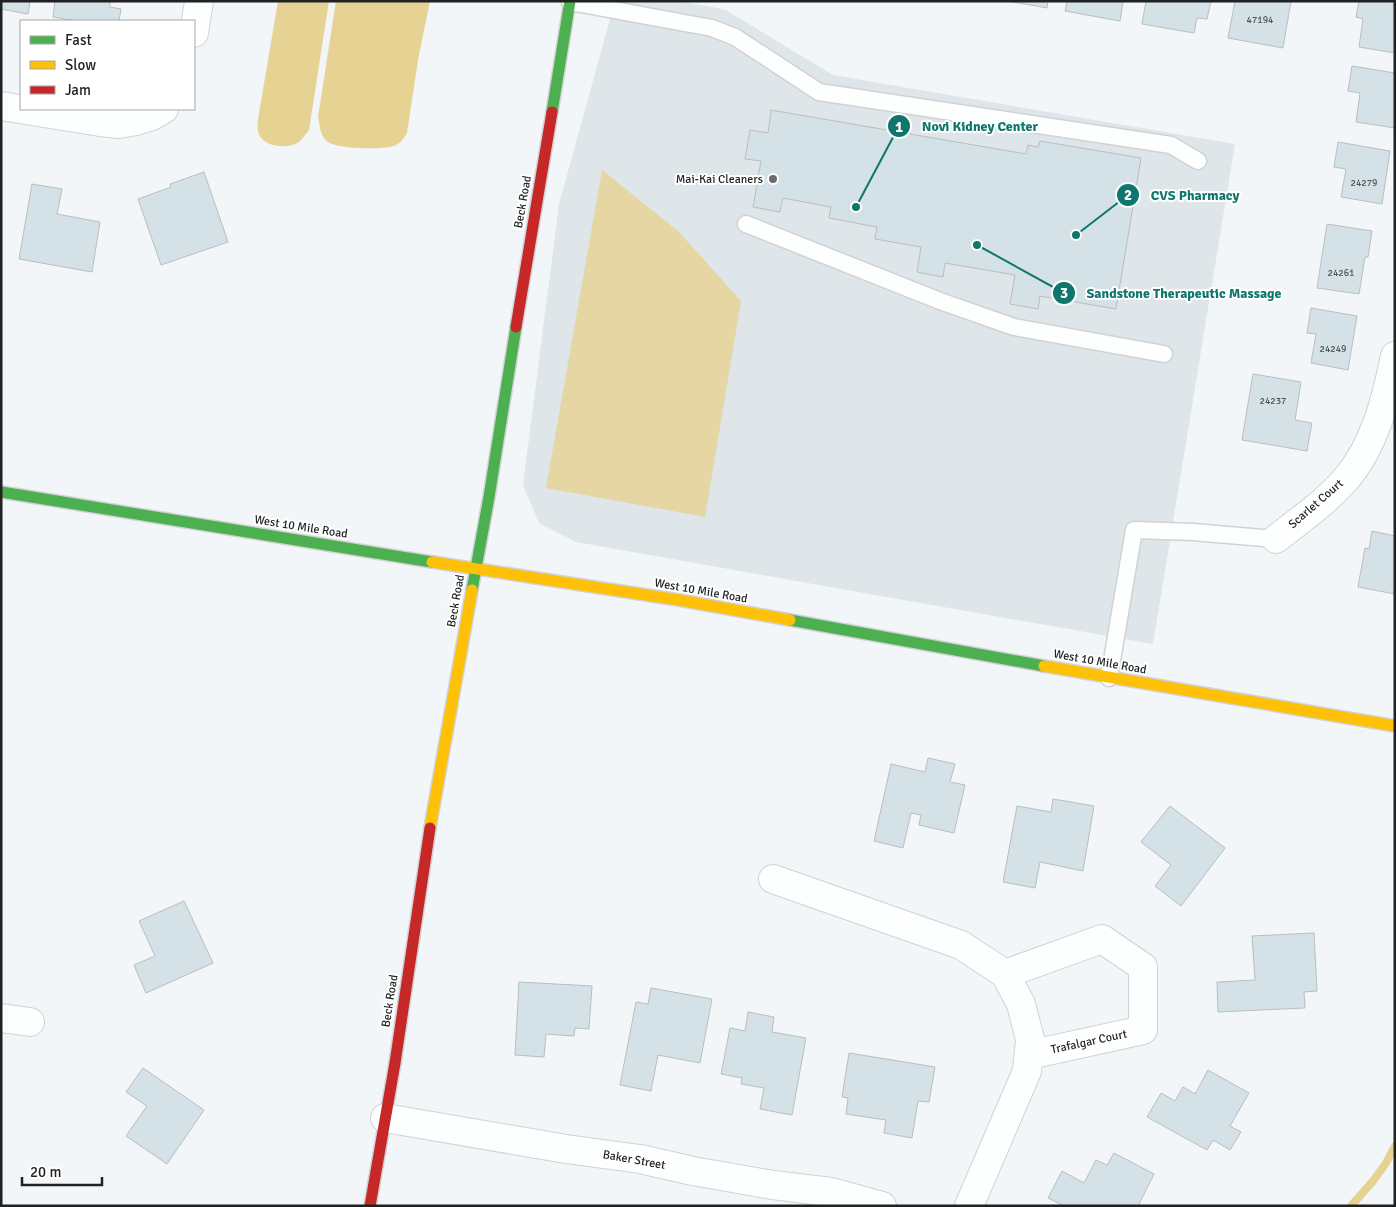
<svg xmlns="http://www.w3.org/2000/svg" width="1396" height="1207" viewBox="0 0 1396 1207" font-family="Signika,sans-serif">
	<rect width="100%" height="100%" fill="#f3f6f8"/>
	<!-- built -->
	<polygon fill="#dee6e9" points="615,1 677,1 724,9 833,75 1235,144 1153,644 576,542 539,523 523,485 559,204"/>
	<!-- forest -->
	<polygon fill="#e5d6a4" points="602,170 678,231 741,301 705,517 546,488"/>
	<!-- water -->
	<g fill="#e6d292">
		<path d="M278,1H329L309,130C305,135 301,142 295,144C282,149 261,146 258,131C257,128 258,123 258,119Z"/>
		<path d="M336,1H430L418,60L407,133C403,139 401,143 394,146C382,150 338,149 328,142C320,136 320,127 318,117Z"/>
	</g>
	<g fill="none" stroke-linecap="round" stroke-linejoin="round">
		<!-- stream -->
		<polyline stroke="#e6d292" stroke-width="8" points="1351,1206 1373,1181 1386,1163 1395,1146"/>
	</g>
	<!-- building -->
	<g fill="#d4e2e7" stroke="#bbbdbe">
		<polygon points="1,1 30,1 28,14 1,9"/>
		<polygon points="55,1 110,1 110,7 121,9 119,21 77,21 53,17"/>
		<polygon points="1008,1 1048,1 1047,8"/>
		<polygon points="1067,1 1123,1 1120,21 1065,11"/>
		<polygon points="1146,1 1211,1 1207,19 1197,18 1194,33 1142,24"/>
		<polygon points="1235,1 1291,1 1283,48 1228,38"/>
		<polygon points="1359,1 1395,1 1395,53 1359,47 1363,19 1356,17"/>
		<polygon points="1352,66 1395,73 1395,128 1356,122 1360,93 1348,91"/>
		<polygon points="771,110 1026,154 1028,145 1038,147 1040,141 1141,158 1116,309 1040,296 1038,309 1010,304 1015,275 945,263 943,277 917,272 921,247 875,239 877,227 829,218 831,207 783,198 780,212 753,207 761,161 745,159 750,130 768,133"/>
		<polygon points="1338,142 1390,151 1382,204 1341,197 1346,169 1334,167"/>
		<polygon points="204,172 228,242 161,265 138,199 171,187 170,184"/>
		<polygon points="32,184 62,189 57,214 100,222 92,272 19,259"/>
		<polygon points="1327,224 1372,231 1368,257 1365,257 1359,294 1317,288"/>
		<polygon points="1311,308 1357,316 1348,370 1311,363 1316,334 1307,333"/>
		<polygon points="1253,374 1301,382 1295,420 1312,423 1307,451 1242,440"/>
		<polygon points="1372,531 1395,536 1395,594 1358,587 1365,548 1369,549"/>
		<polygon points="928,758 955,764 950,782 965,785 954,833 919,825 921,815 911,813 903,848 874,841 891,764 925,772"/>
		<polygon points="1053,799 1094,806 1083,871 1040,862 1035,888 1003,882 1017,806 1051,812"/>
		<polygon points="1170,806 1225,848 1181,906 1155,886 1171,865 1141,842"/>
		<polygon points="184,901 213,963 146,993 134,965 155,956 139,921"/>
		<polygon points="1314,933 1317,991 1304,992 1305,1008 1218,1012 1217,982 1255,980 1252,936"/>
		<polygon points="519,982 592,986 589,1029 575,1028 574,1036 546,1034 544,1057 515,1055"/>
		<polygon points="651,988 712,999 700,1063 658,1055 651,1091 620,1085 636,1002 648,1004"/>
		<polygon points="748,1012 774,1017 772,1032 806,1038 792,1115 760,1109 764,1088 741,1084 742,1078 721,1074 730,1028 745,1031"/>
		<polygon points="849,1053 935,1067 929,1102 918,1101 912,1138 884,1133 886,1120 846,1114 848,1098 842,1097"/>
		<polygon points="143,1068 204,1110 167,1164 126,1136 147,1106 126,1092"/>
		<polygon points="1208,1070 1249,1093 1230,1126 1241,1132 1230,1150 1213,1140 1207,1150 1147,1117 1161,1093 1175,1101 1183,1087 1195,1094"/>
		<polygon points="1114,1153 1154,1174 1138,1206 1064,1206 1048,1198 1062,1171 1084,1183 1096,1160 1107,1165"/>
	</g>
	<g fill="none" stroke-linecap="round" stroke-linejoin="round">
		<!-- lane casing -->
		<g stroke="#d0d2d4" stroke-width="19">
			<g id="lane">
				<polyline points="570,2 712,28 735,37 819,92 1171,145 1198,161"/>
				<polyline points="746,224 940,301 1014,327 1164,354"/>
				<polyline points="1109,678 1134,530 1193,532 1276,539"/>
			</g>
		</g>
		<!-- street casing -->
		<g stroke="#d0d2d4" stroke-width="30">
			<g id="street">
				<polyline points="194,33 199,1"/>
				<polyline points="1,106 100,122 119,124 136,121 152,116 164,109"/>
				<path d="M1276,539C1300,520 1326,502 1346,479C1375,445 1386,399 1395,356"/>
				<polyline points="773,879 961,945 1005,974 1021,1004 1030,1039 1027,1071 969,1206"/>
				<polyline points="1005,974 1102,939 1143,967 1143,1030 1029,1055"/>
				<polyline points="1,1018 30,1022"/>
				<polyline points="385,1118 566,1149 640,1159 693,1171 773,1185 831,1192 882,1206"/>
			</g>
		</g>
		<!-- fast casing -->
		<g stroke="#d0d2d4" stroke-width="14">
			<g id="fast">
				<polyline points="552,112 570,1"/>
				<polyline points="1,492 432,562"/>
				<polyline points="472,590 489,497 516,327"/>
				<polyline points="790,620 1044,666"/>
			</g>
		</g>
		<!-- slow casing -->
		<g stroke="#d0d2d4" stroke-width="14">
			<g id="slow">
				<polyline points="432,562 679,600 790,620"/>
				<polyline points="1044,666 1395,726"/>
				<polyline points="430,828 472,590"/>
			</g>
		</g>
		<!-- jam casing -->
		<g stroke="#d0d2d4" stroke-width="14">
			<g id="jam">
				<polyline points="516,327 552,112"/>
				<polyline points="370,1206 395,1063 430,828"/>
			</g>
		</g>
		<!-- lane -->
		<use href="#lane" stroke="#fdfefe" stroke-width="16"/>
		<!-- street -->
		<use href="#street" stroke="#fdfefe" stroke-width="28"/>
		<!-- fast -->
		<use href="#fast" stroke="#4caf50" stroke-width="11"/>
		<!-- slow -->
		<use href="#slow" stroke="#ffc107" stroke-width="11"/>
		<!-- jam -->
		<use href="#jam" stroke="#c62828" stroke-width="11"/>
	</g>
	<!-- markers -->
	<circle fill="#696c6d" stroke="#fff" stroke-width="2" cx="773" cy="179" r="5"/>
	<g text-anchor="middle" dominant-baseline="central" stroke-width="4" stroke-linejoin="round" paint-order="stroke">
		<!-- number labels -->
		<g font-size="10" fill="#4d5254">
			<text x="1260" y="20">47194</text>
			<text x="1364" y="183">24279</text>
			<text x="1341" y="273">24261</text>
			<text x="1333" y="349">24249</text>
			<text x="1273" y="401">24237</text>
		</g>
		<!-- poi labels -->
		<g font-size="12" fill="#1f2122" stroke="#fff" text-anchor="end">
			<text x="763" y="179">Mai-Kai Cleaners</text>
		</g>
		<!-- street labels -->
		<g font-size="12" fill="#1f2122" stroke="#fff">
			<text transform="translate(523 202) rotate(-80)">Beck Road</text>
			<text transform="translate(1316 504) rotate(-41)">Scarlet Court</text>
			<text transform="translate(301 527) rotate(9)">West 10 Mile Road</text>
			<text transform="translate(701 591) rotate(10)">West 10 Mile Road</text>
			<text transform="translate(456 601) rotate(-80)">Beck Road</text>
			<text transform="translate(1100 662) rotate(10)">West 10 Mile Road</text>
			<text transform="translate(390 1001) rotate(-81)">Beck Road</text>
			<text transform="translate(1089 1042) rotate(-12)">Trafalgar Court</text>
			<text transform="translate(634 1160) rotate(10)">Baker Street</text>
		</g>
	</g>
	<!-- callouts -->
	<path fill="none" stroke="#0f766e" stroke-width="2" d="M856 207L899 126M1076 235L1128 195M977 245L1064 293"/>
	<g fill="#0f766e" stroke="#fff" stroke-width="2">
		<circle cx="856" cy="207" r="5"/>
		<circle cx="1076" cy="235" r="5"/>
		<circle cx="977" cy="245" r="5"/>
		<circle cx="899" cy="126" r="12"/>
		<circle cx="1128" cy="195" r="12"/>
		<circle cx="1064" cy="293" r="12"/>
	</g>
	<g font-size="15" text-anchor="middle" font-weight="bold" fill="#fff">
		<text x="899" y="132">1</text>
		<text x="1128" y="200">2</text>
		<text x="1064" y="298">3</text>
	</g>
	<g font-size="14" text-anchor="middle" font-weight="bold" fill="#0f766e" stroke="#fff" stroke-width="4" stroke-linejoin="round" paint-order="stroke">
		<text x="980" y="131">Novi Kidney Center</text>
		<text x="1195" y="200">CVS Pharmacy</text>
		<text x="1184" y="298">Sandstone Therapeutic Massage</text>
	</g>
	<!-- border -->
	<rect width="1396" height="1207" fill="none" stroke="#1f2122" stroke-width="5"/>
	<!-- legend -->
	<rect x="20" y="20" width="175" height="90" fill="#ffffff" stroke="#a5a6a7"/>
	<rect x="30" y="36" width="25" height="8" fill="#4caf50" stroke="#a5a6a7"/>
	<text x="65" y="45" font-size="15" fill="#1f2122">Fast</text>
	<rect x="30" y="61" width="25" height="8" fill="#ffc107" stroke="#a5a6a7"/>
	<text x="65" y="70" font-size="15" fill="#1f2122">Slow</text>
	<rect x="30" y="86" width="25" height="8" fill="#c62828" stroke="#a5a6a7"/>
	<text x="65" y="95" font-size="15" fill="#1f2122">Jam</text>
	<!-- scale -->
	<path d="M22 1177v8h80v-8" fill="none" stroke="#1f2122" stroke-width="2.5"/>
	<text x="30" y="1177" font-size="15" fill="#1f2122" stroke="#ffffff" stroke-width="4" paint-order="stroke">20 m</text>
</svg>
